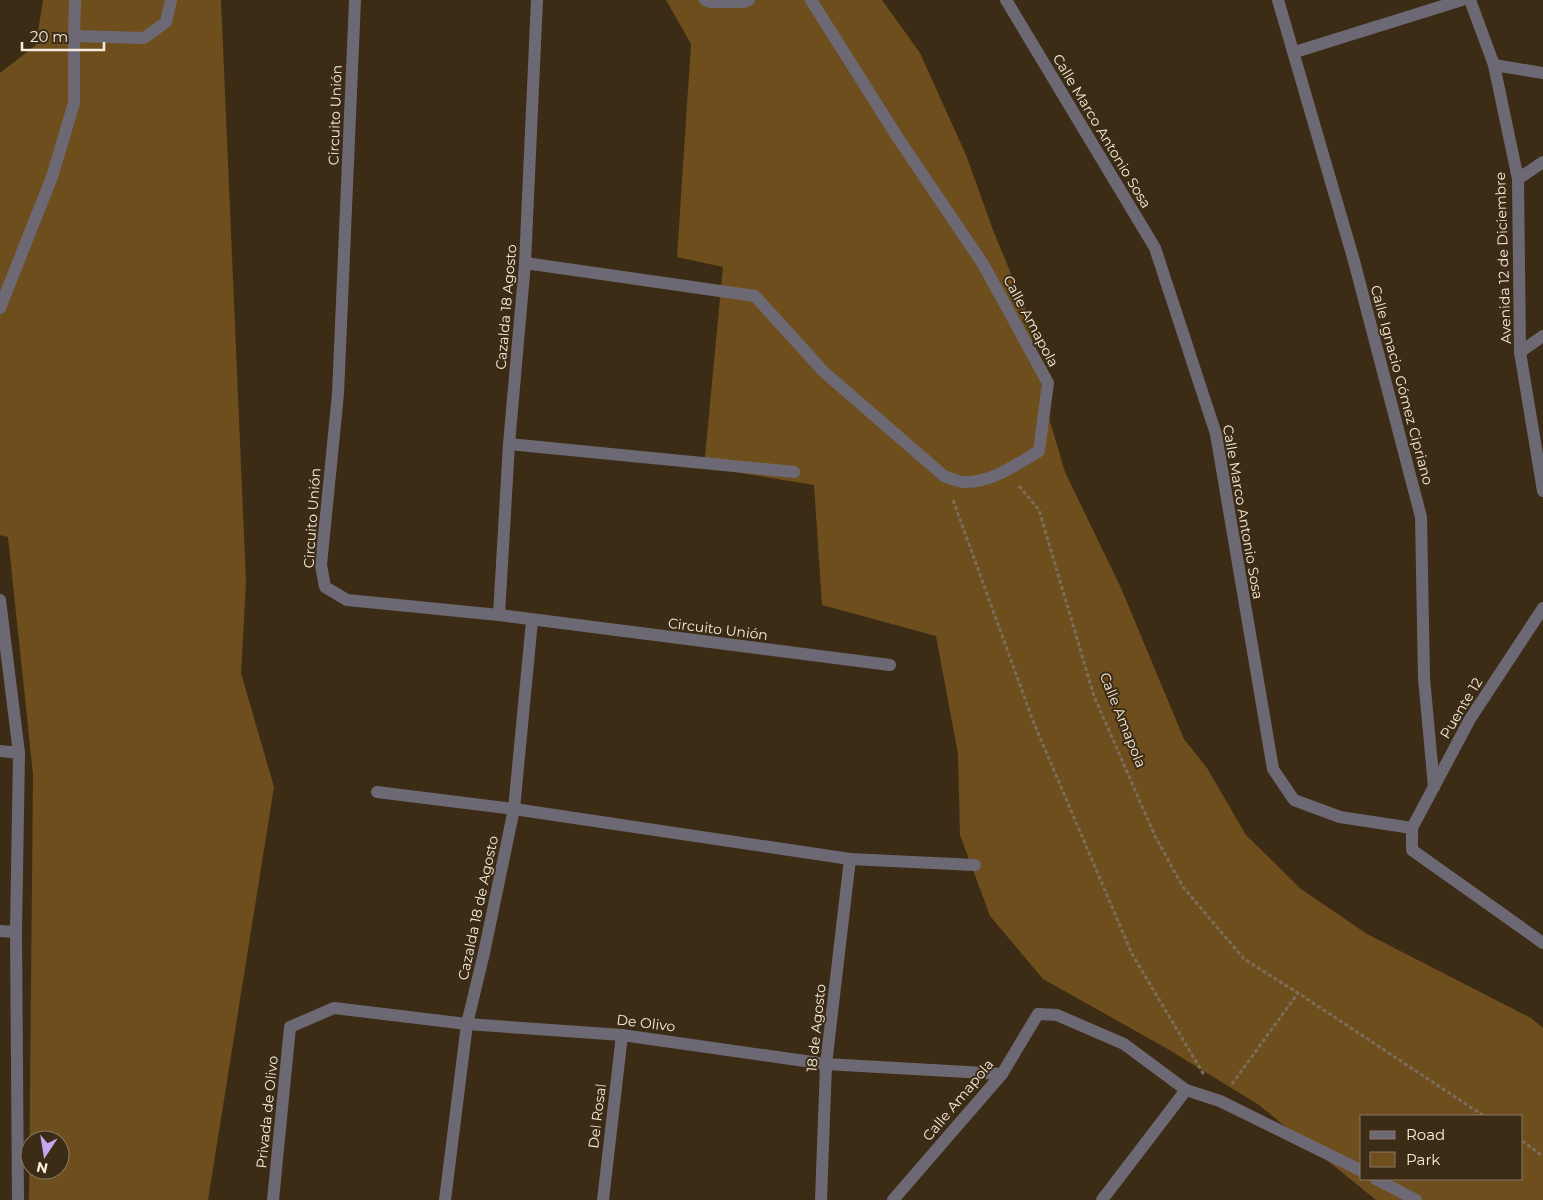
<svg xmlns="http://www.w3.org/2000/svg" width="1543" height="1200" viewBox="0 0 1543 1200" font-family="Montserrat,sans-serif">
	<rect width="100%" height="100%" fill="#3c2c15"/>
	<!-- green -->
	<g fill="#6e4e1c" fill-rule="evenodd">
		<path d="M43,0H221L246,582L241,673L274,787L208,1200H29L33,774L8,537L0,535V73L36,45ZM30,1140H60V1170H30Z"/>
		<path d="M666,0H882L920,53L966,155L993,230L1027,313L1046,408L1065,472L1121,588L1184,739L1207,768L1246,835L1301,889L1367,934L1531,1018L1543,1028V1200H1376L1259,1105L1166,1048L1043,979L990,916L960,835L958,754L936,636L822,605L814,485L704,467L723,267L677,257L691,44ZM1362,1116H1522V1179H1362Z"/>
	</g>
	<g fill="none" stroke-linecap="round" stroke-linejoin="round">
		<!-- path -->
		<g stroke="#7b6d59" stroke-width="3" stroke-dasharray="4 2.5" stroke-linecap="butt">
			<polyline points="1019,486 1039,510 1094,696 1155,836 1183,887 1244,959 1298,993 1484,1116"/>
			<polyline points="953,500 1033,721 1132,954 1204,1075"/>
			<polyline points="1232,1084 1298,993"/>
			<polyline points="1522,1141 1543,1156"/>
		</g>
		<!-- minor -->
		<g stroke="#6d6974" stroke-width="12">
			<polyline points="355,0 338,394 321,565 325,587 347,600 499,615 890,665"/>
			<polyline points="1006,0 1155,248 1216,434 1273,769 1294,800 1340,817 1412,828"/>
			<polyline points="1278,0 1354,261 1421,517 1424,678 1434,787"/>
			<polyline points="74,36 144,38 166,22 171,0"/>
			<polyline points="1295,52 1462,0"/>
			<polyline points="1494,65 1543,73"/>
			<polyline points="1518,179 1543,162"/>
			<path d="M525,263L755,296L824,372L944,476C950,478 957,481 963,482C991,483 1016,465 1039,451L1048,383L983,264L898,138L811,0"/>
			<polyline points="0,308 52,177 74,103 74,36 75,0"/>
			<polyline points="1520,352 1543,336"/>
			<polyline points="509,444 794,472"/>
			<polyline points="0,600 19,753 16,932 18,1200"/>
			<polyline points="1543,608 1470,719 1412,828 1412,850 1543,943"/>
			<polyline points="499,615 509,444 525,263 537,0"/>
			<polyline points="0,751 19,753"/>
			<polyline points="377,792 514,809 850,859 975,865"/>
			<polyline points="0,931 16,932"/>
			<polyline points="1038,1014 1057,1015 1124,1044 1186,1090 1220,1101 1362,1171"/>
			<polyline points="1376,1179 1416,1200"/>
			<polyline points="273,1200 290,1027 334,1008 467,1024 622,1035 826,1064 1002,1074"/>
			<polyline points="445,1200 467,1024 484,953 514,809 532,621"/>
			<polyline points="603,1200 622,1035"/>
			<polyline points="821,1200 826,1064 850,859"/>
			<polyline points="1102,1200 1186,1090"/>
		</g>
		<!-- tertiary -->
		<g stroke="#6d6974" stroke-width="12">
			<polyline points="705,0 710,2 743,2 749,0"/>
			<polyline points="1470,0 1494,65 1518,179 1520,352 1543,491"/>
			<polyline points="893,1200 1002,1074 1038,1014"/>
		</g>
	</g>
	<g text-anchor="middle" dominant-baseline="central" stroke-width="4" stroke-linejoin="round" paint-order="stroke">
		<!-- street labels -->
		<g font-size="14" fill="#f7eddf" stroke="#3c2c15">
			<text transform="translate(335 115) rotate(-88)">Circuito Unión</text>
			<text transform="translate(1102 131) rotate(59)">Calle Marco Antonio Sosa</text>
			<text transform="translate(1503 258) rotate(-92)">Avenida 12 de Diciembre</text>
			<text transform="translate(506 307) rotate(-85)">Cazalda 18 Agosto</text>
			<text transform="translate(1031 321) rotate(62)">Calle Amapola</text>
			<text transform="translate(1402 385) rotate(75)">Calle Ignacio Gómez Cipriano</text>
			<text transform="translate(1243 512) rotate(80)">Calle Marco Antonio Sosa</text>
			<text transform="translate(312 518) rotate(-86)">Circuito Unión</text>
			<text transform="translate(718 629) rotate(7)">Circuito Unión</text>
			<text transform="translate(1461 708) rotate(-59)">Puente 12</text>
			<text transform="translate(1123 720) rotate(68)">Calle Amapola</text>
			<text transform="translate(478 908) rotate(-78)">Cazalda 18 de Agosto</text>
			<text transform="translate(646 1023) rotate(7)">De Olivo</text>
			<text transform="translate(816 1028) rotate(-84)">18 de Agosto</text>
			<text transform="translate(958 1100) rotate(-50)">Calle Amapola</text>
			<text transform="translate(267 1112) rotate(-84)">Privada de Olivo</text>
			<text transform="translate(597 1116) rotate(-83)">Del Rosal</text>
		</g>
	</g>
	<!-- legend -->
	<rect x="1360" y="1115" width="162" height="65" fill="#3c2c15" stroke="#877966"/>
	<rect x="1370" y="1131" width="25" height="8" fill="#6d6974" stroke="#877966"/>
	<text x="1406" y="1140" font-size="15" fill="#f7eddf">Road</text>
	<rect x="1370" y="1152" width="25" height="15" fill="#6e4e1c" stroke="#877966"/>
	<text x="1406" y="1165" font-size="15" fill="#f7eddf">Park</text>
	<!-- north arrow -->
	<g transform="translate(45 1155) rotate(192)"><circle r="24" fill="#3c2c15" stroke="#877966"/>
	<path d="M0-4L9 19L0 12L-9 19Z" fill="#c6a6f0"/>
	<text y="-8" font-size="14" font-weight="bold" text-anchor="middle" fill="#f7eddf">N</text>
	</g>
	<!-- scale -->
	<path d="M22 42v8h82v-8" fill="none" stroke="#f7eddf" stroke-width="2.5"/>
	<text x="30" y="42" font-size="15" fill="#f7eddf" stroke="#3c2c15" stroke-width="4" paint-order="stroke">20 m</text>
</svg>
